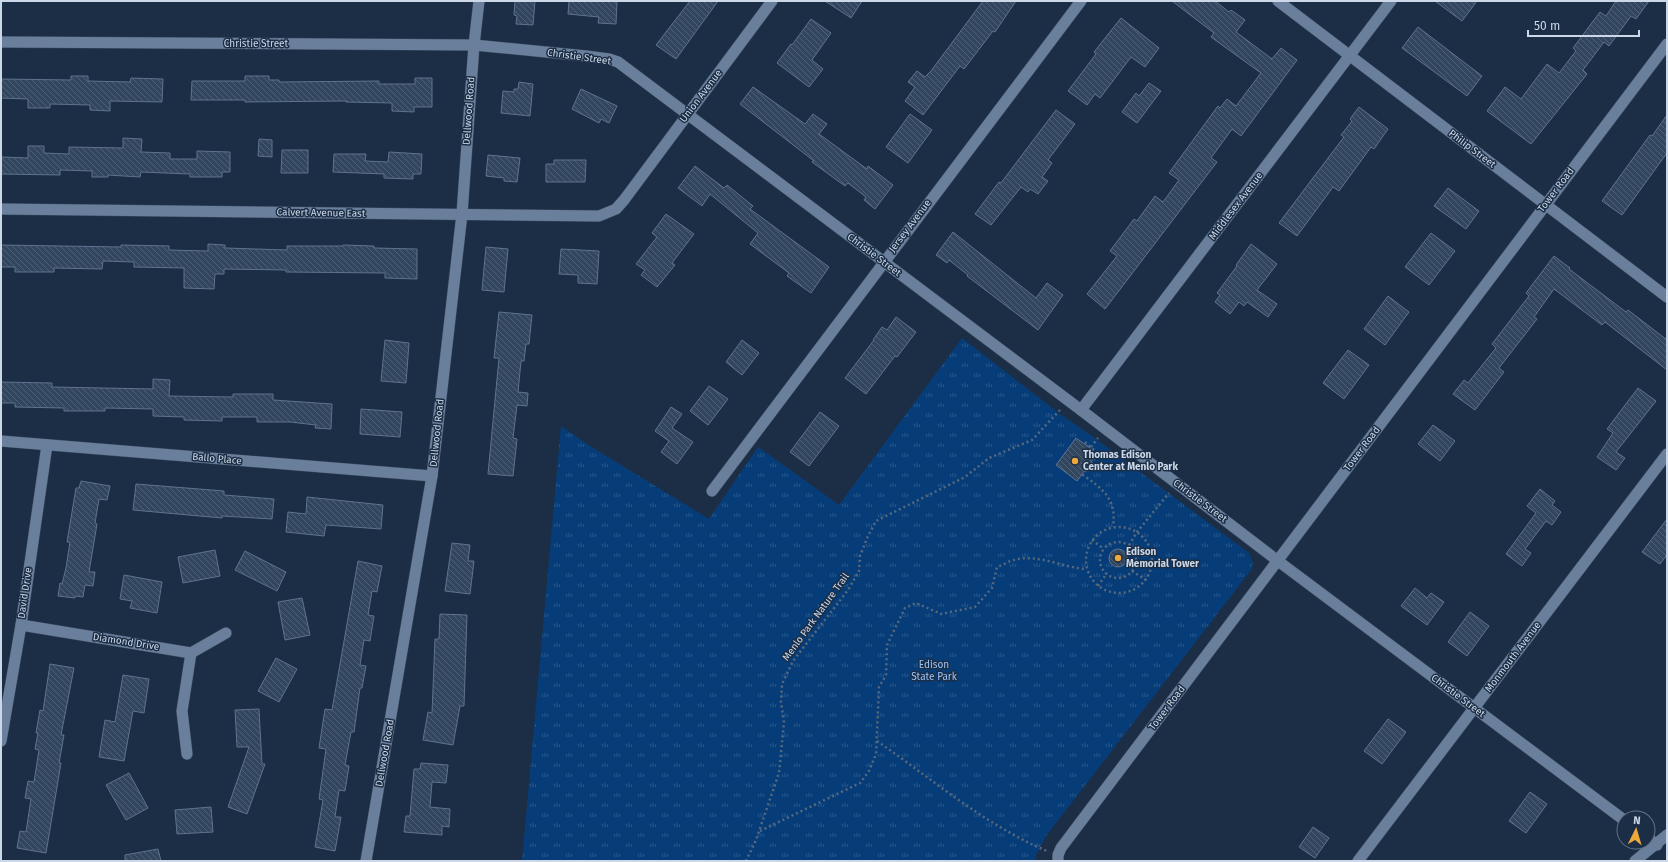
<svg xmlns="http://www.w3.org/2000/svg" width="1668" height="862" viewBox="0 0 1668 862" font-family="'Fira Sans',sans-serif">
	<defs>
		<pattern id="park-tufts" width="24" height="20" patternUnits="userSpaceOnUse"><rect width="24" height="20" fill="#063d78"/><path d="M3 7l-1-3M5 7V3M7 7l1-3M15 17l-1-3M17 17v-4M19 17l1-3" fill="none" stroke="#29588b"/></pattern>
		<pattern id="building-back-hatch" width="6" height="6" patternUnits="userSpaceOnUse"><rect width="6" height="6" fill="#32465f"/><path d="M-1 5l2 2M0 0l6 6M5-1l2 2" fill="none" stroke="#4e6076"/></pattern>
	</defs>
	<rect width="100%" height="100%" fill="#1b2e46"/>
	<!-- park -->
	<polygon fill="url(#park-tufts)" points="962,338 1060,414 1089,434 1249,553 1253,563 1251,570 1046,836 1035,857 1037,861 522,861 561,426 590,446 709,519 758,447 839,505"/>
	<!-- building -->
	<g fill="url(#building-back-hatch)" stroke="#5e738f">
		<polygon points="515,1 535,1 533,25 516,24 517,16 514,15"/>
		<polygon points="569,1 617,1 616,24 598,23 599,17 568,14"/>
		<polygon points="690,1 718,1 676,59 656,45"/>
		<polygon points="825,1 862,1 851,18"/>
		<polygon points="983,1 1016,1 995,32 993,31 964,69 960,66 923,115 905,101 915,87 908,82 917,71 925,77 931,71"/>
		<polygon points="1172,1 1215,1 1229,12 1231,10 1245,20 1236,32 1272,59 1281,48 1297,60 1241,136 1232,129 1211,158 1217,162 1105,309 1087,294 1117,256 1110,251 1134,219 1137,221 1155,196 1163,202 1179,180 1169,173 1218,106 1220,108 1227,99 1236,106 1261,73 1211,37 1214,33"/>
		<polygon points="1435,1 1477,1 1462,21"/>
		<polygon points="1616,1 1649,1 1636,19 1631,16 1609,46 1604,42 1583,70 1587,74 1531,144 1487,111 1505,87 1521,99 1547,64 1559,73 1576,51 1573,48 1600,12 1606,16"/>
		<polygon points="1121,18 1159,48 1145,67 1131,57 1100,98 1095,94 1087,105 1068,91 1096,54 1094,52"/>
		<polygon points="811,19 831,33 812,60 823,69 809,87 777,63 791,44 792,45"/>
		<polygon points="1418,27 1482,76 1467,96 1402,48"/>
		<polygon points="71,76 88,76 88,81 130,82 131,78 163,79 162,102 110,101 110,111 90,110 90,105 50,104 50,108 28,108 28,99 1,98 1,79 71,80"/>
		<polygon points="245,76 269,76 269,80 279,80 279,82 379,81 379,84 415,84 415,78 432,78 432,107 414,107 414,112 392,111 392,103 346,102 346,101 245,102 245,100 191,100 192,81 245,81"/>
		<polygon points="519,82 533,84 530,116 501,113 503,91 514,92 514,89 518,89"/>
		<polygon points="1149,83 1161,91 1137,123 1122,112 1136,93 1139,96"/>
		<polygon points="753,87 805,124 813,114 827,124 819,134 867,169 868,166 893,185 875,209 864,200 866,197 848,183 845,186 812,162 814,161 740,104"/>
		<polygon points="581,89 617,106 609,123 601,119 599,123 572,109"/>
		<polygon points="1359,107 1388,129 1374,149 1371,147 1339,191 1333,187 1297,236 1279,223 1344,137 1341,135 1352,121 1350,119"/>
		<polygon points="1056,110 1075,124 1048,160 1052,163 1042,177 1048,181 1038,194 1030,189 1028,192 1021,187 991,225 975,214 999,182 1001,183"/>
		<polygon points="910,114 932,130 908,163 886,147"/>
		<polygon points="1667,115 1667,153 1622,215 1602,201 1650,135 1652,136"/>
		<polygon points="123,138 142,139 141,152 170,153 170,159 197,159 197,151 230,152 230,172 222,172 222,177 190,177 190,174 141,172 140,177 108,175 108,177 92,177 92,171 60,170 60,175 1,174 1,157 28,158 28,146 44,146 44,153 69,154 69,147 123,148"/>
		<polygon points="259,139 272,140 272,157 258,156"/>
		<polygon points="282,150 308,150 308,173 281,173"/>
		<polygon points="389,152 422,154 421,174 413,174 413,179 384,178 384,174 333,172 334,154 366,154 365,161 388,162"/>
		<polygon points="488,155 520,158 517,182 504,181 504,178 486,176"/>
		<polygon points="554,160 586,160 585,182 546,182 546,164 554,164"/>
		<polygon points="695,166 724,188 727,185 753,206 750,209 829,267 811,293 787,276 789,273 750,244 758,233 710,194 702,206 678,188"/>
		<polygon points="1448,188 1479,211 1466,229 1434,206"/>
		<polygon points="666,214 694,234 672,263 675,265 657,287 641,275 645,270 636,264 657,237 652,233"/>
		<polygon points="953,232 1036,298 1047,283 1063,295 1038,330 967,276 968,275 949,260 947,263 936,255"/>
		<polygon points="1431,233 1455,251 1429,285 1405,267"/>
		<polygon points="208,244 225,245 225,248 287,250 287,246 342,246 343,245 374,246 374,248 417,249 417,279 385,278 385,273 286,272 286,270 224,269 224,274 215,274 214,289 184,288 184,268 134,267 134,262 103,261 102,269 54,268 54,272 15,272 15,267 1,267 1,245 121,247 121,245 169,246 169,250 208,251"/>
		<polygon points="1251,244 1277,264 1257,290 1277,304 1268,317 1247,302 1244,306 1239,302 1230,314 1215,302 1220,295 1217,293 1237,266 1236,265"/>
		<polygon points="486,247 508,249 504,292 482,290"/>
		<polygon points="561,249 599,251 597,284 578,283 578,275 559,274"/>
		<polygon points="1554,256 1570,268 1569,269 1626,312 1628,310 1667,340 1667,370 1605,322 1602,325 1554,289 1534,317 1537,319 1499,368 1504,372 1475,410 1453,394 1464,380 1468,383 1496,348 1492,344 1529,296 1526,293"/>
		<polygon points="1388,296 1409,312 1385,345 1364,329"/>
		<polygon points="499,312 532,315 529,344 526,344 524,361 521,361 518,392 528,393 527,406 517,405 513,438 517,439 513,476 488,474 499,358 494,358"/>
		<polygon points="896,317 916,332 897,357 895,356 866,394 845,378 874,340 873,340 882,327 887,330"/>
		<polygon points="385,340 409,343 406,383 381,381"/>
		<polygon points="742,340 759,353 742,375 726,362"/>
		<polygon points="1348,350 1369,365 1344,399 1323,383"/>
		<polygon points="153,379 170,380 169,396 233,397 233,394 273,394 273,400 332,404 331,429 315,428 316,425 290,422 257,422 257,417 222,417 222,421 184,420 184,417 153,416 153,409 105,408 105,411 64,411 64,408 15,407 15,403 1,403 1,382 52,383 52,387 153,389"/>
		<polygon points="709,386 728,399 708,425 690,411"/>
		<polygon points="1638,388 1656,401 1616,452 1625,458 1616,470 1597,457 1613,433 1607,429"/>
		<polygon points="671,407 682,414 672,428 693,442 677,464 661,452 669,441 655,431"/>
		<polygon points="361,409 402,412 400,437 360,434"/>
		<polygon points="820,412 839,426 809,466 790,452"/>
		<polygon points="1433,425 1455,441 1440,461 1418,444"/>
		<polygon points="1076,438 1093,450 1094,458 1077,481 1056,465"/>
		<polygon points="81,481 110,486 107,500 99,499 95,523 97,524 89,572 95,572 93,586 85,585 83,597 75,596 75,598 58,596 60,583 62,584 66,568 70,542 67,542 76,488 79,488"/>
		<polygon points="136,484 224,491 224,495 274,499 272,519 222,516 222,518 133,510"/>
		<polygon points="1540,489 1555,501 1552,505 1561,512 1552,525 1546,521 1525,549 1531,553 1522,566 1506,554 1536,513 1527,506"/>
		<polygon points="307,497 383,505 381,529 326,525 324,536 286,532 288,512 306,514"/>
		<polygon points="1667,519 1667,555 1660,564 1642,552"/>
		<polygon points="452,543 470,545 468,561 474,561 470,594 445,591"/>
		<circle cx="1118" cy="558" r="9"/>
		<polygon points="215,550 220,576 183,583 178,557"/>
		<polygon points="245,551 286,572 277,591 235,570"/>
		<polygon points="358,561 382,566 377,592 372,591 368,615 374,616 370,641 364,640 360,665 366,666 362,688 360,688 354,732 351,732 345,765 349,766 345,791 339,790 335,817 341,817 335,851 315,847 323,800 319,799 326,749 319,748 325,709 332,710"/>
		<polygon points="124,575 162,582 157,613 130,608 132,601 120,599"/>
		<polygon points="1415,588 1427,598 1431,593 1444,602 1427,625 1401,606"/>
		<polygon points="302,598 310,635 285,640 278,602"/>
		<polygon points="1470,612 1489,626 1467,656 1448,642"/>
		<polygon points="440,614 467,615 464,706 460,706 453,745 423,740 428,712 432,713 435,639 439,639"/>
		<polygon points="276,658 297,669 279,702 258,691"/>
		<polygon points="50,664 74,668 61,735 64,735 59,763 61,763 46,853 17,848 20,831 26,832 31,799 25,798 28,781 34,782 39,750 35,749 38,733 36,733 40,710 43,711"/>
		<polygon points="123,675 149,679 144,713 133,711 124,761 99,757 105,720 115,722"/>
		<polygon points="259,709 262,764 265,764 247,814 228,807 249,747 237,747 235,710"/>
		<polygon points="1388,719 1406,732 1382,764 1364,751"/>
		<polygon points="421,763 448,765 446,783 432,782 430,807 450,809 449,827 442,826 442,835 404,832 406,816 410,816 414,769 420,769"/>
		<polygon points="129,773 148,808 126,820 106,785"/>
		<polygon points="1530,792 1547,804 1526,833 1509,821"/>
		<polygon points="211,807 213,832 177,834 175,810"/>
		<polygon points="1313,827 1329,838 1315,858 1299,847"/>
		<polygon points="158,849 161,861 125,861 125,855"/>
	</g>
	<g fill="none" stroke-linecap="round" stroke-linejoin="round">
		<!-- minor casing -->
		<g stroke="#39485c" stroke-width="12">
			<g id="minor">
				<polyline points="1278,1 1667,297"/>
				<polyline points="1,42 474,45 586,56 609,59 618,62 1081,410 1278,561 1624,820"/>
				<polyline points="1,209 599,216 616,209 624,200 772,1"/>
				<polyline points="1081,410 1391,1"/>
				<polyline points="1,441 432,476"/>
				<polyline points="712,491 1081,1"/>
				<polyline points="21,625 191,653 226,633"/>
				<polyline points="1,741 21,625 47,445"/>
				<polyline points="187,754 182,711 191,653"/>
				<polyline points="1648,838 1657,845"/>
				<polyline points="366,861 432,476 462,214 474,45 479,1"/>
				<polyline points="1058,861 1058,855 1061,848 1667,44"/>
				<polyline points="1358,861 1667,454"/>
			</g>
		</g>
		<!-- secondary casing -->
		<g stroke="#39485c" stroke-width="12">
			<polyline id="secondary" points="1635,861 1667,835"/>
		</g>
		<!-- path -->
		<g stroke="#58697e" stroke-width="2.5" stroke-dasharray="2 3" stroke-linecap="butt">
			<path d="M1085,442L1094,450L1095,458L1083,475C1103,489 1117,499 1113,527"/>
			<polyline points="1091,447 1098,438"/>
			<circle cx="1119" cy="560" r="33"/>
			<polyline points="1092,540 1104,549"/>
			<circle cx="1118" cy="560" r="18"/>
			<polyline points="1129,545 1137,532 1169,493"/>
			<polyline points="1132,571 1146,580"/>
			<polyline points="1098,586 1107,573"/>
			<path d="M877,741C932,779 985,825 1047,851"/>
			<path d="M760,831L860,783L869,771L876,754L879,687L886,675L887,645L905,608L916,603L941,614L975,607L992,588L997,567C1003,565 1009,561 1014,560C1036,553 1065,568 1086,569"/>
			<polyline points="746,861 756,840 779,773 784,722 781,702 782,684 793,661 848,590 859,571 860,556 868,536 876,521 965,477 989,458 1032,440 1060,410"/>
		</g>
		<!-- minor -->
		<use href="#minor" stroke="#697f9b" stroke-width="11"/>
		<!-- secondary -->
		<use href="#secondary" stroke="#697f9b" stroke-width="11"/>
	</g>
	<!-- markers -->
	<g fill="#eda83b" stroke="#1b2e46" stroke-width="1.5">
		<circle cx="1075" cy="461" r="4"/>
		<circle cx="1118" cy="558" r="4"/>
	</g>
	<g text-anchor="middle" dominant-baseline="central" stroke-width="3" stroke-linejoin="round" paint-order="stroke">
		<!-- street labels -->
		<g font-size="10" fill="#ccd8e7" stroke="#1b2e46">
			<text x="256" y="44">Christie Street</text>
			<text transform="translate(579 57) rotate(8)">Christie Street</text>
			<text transform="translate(701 96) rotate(-53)">Union Avenue</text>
			<text transform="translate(469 111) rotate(-86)">Dellwood Road</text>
			<text transform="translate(1472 149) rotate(37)">Philip Street</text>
			<text transform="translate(1556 190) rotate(-53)">Tower Road</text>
			<text transform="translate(1236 206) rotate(-53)">Middlesex Avenue</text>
			<text transform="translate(321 213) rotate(1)">Calvert Avenue East</text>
			<text transform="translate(910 226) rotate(-53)">Jersey Avenue</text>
			<text transform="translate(874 255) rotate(37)">Christie Street</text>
			<text transform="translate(437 433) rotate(-84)">Dellwood Road</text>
			<text transform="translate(1362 449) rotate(-53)">Tower Road</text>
			<text transform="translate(217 459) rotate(5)">Ballo Place</text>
			<text transform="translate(1200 501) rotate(37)">Christie Street</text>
			<text transform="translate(25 593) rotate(-82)">David Drive</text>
			<text transform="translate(816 617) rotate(-54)">Menlo Park Nature Trail</text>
			<text transform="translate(126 642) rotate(9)">Diamond Drive</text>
			<text transform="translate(1513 657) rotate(-53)">Monmouth Avenue</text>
			<text transform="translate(1458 696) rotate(37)">Christie Street</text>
			<text transform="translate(1167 708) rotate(-53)">Tower Road</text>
			<text transform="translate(385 753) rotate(-80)">Dellwood Road</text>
		</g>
		<!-- poi labels -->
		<g font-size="10" font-weight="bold" fill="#ccd8e7" stroke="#1b2e46" text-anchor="start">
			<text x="1083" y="455">Thomas Edison<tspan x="1083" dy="12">Center at Menlo Park</tspan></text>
			<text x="1126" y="552">Edison<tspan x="1126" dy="12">Memorial Tower</tspan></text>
		</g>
		<!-- park labels -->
		<g font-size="10" fill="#9ac4f9" stroke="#1b2e46">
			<text x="934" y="665">Edison<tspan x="934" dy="12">State Park</tspan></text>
		</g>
	</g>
	<!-- border -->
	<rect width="1668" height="862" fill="none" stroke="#ccd8e7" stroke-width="4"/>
	<!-- north arrow -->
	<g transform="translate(1636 830) rotate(5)"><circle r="19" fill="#1b2e46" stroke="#627286"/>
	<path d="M0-3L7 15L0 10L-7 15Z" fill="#eda83b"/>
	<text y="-6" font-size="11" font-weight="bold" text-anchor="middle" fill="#ccd8e7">N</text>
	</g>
	<!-- scale -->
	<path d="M1528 30v6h111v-6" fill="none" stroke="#ccd8e7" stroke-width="2"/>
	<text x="1534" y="30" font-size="12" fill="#ccd8e7" stroke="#1b2e46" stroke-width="3" paint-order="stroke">50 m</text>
</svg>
